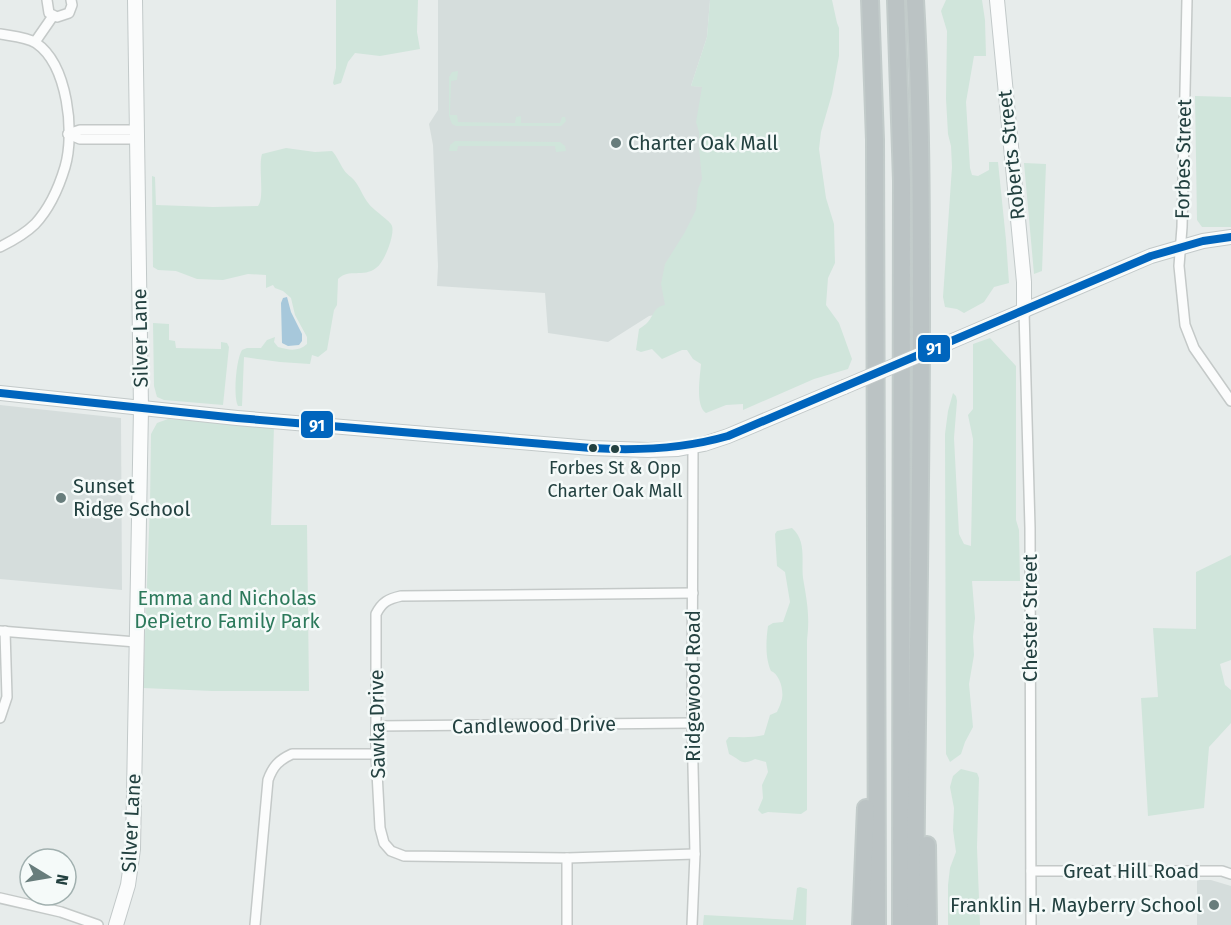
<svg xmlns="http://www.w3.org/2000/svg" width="1231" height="925" viewBox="0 0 1231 925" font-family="'Fira Sans',sans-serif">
	<rect width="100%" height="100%" fill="#e7eceb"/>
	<!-- built -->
	<g fill="#d5dddc">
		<polygon points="438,0 710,0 707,37 691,86 739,88 701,306 649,316 608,342 548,333 545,293 437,286 438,266 433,145 429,124 438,110"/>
		<polygon points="0,405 121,418 122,590 0,579"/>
		<polygon points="1197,880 1211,880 1231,886 1231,925 1197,925"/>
	</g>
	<!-- green -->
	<g fill="#d0e5db">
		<polygon points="336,0 418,0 417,32 420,49 380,56 355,53 348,62 341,83 334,85 333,83 336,68"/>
		<path d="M710,0H832L837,23L839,28V56L832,94L821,132L819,149L826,198L834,224L835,263L828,278L826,305L839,323L852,359L848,369L814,379L743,410V404L726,405L706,413C695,406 700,377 701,364L693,359L687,350H682L662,359L652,349L641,352L636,350L639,329C642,327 645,325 647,323C654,316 653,307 665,305L661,284L665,264L685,232L696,210L698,189L702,179L699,148V132L696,122L702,87L691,86L707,37Z"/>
		<polygon points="946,0 982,0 985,20 986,56 974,56 966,102 970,168 972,175 978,176 989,170 989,162 998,162 1006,240 1009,283 994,287 984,302 964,313 957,309 945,307 943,297 952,167 951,146 948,134 946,99 947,31 941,11"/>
		<polygon points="458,71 457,80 451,81 450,115 457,115 458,122 515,123 516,117 521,116 521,123 560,123 562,117 565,117 566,121 561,126 456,126 452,124 449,116 449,77 452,72"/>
		<polygon points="1195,96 1231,97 1231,227 1202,227 1197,220"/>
		<polygon points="455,141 560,142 565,146 566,151 556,152 555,146 458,146 457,151 449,151 450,145"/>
		<path d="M286,148L315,152L332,151C337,156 340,164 344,170C347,175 351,176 354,180C360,187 363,197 369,204C373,210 391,221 392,226C395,235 384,263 376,268C363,278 349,268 338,279L337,305L334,310L327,350L318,357L312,355L310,364L280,362L244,357L242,406H238C233,397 236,359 242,350L247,348H261L267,340L275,337L274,342L278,347C289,350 298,352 307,344V337L295,315L291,298L283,291L275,288L273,285L266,288V275L248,274L223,280L197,279L176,271L158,270L153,267L152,176L155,177L156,205L213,207L258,206C265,198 258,167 262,154Z"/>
		<polygon points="1024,163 1046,164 1042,271 1034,274"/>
		<polygon points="153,323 169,324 169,340 175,341 176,348 221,349 221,342 227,343 229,347 223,405 164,400 157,397 154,386"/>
		<polygon points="990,338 1016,366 1016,520 1019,530 1020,581 972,581 975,618 973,637 974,655 969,684 973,727 965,742 961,754 950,762 946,754 945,434 948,411 953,393 956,396 957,401 954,438 959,534 964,544 971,546 973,439 968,415 973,409 973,344"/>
		<polygon points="168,419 274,426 271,525 307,525 309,691 212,691 143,688 150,505 151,434 157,423"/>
		<path d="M792,528C807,541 801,561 803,578C807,601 810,616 807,640V810L801,814L768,812L762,814L758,810L763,798L762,785L768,772L766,762L755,759C741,766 741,760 729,754L726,741L729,737C741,737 753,738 764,735L770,715L777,712C778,709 780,706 781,702C785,693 780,674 771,671C765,658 766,640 768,626L773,623L783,622L790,602L785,572L777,566L775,534L777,531Z"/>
		<polygon points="1231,555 1231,660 1220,664 1225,685 1231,690 1231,723 1209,747 1204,808 1148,816 1141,698 1158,697 1153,628 1196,629 1196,572"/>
		<polygon points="961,769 977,773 979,778 977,847 980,925 948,925 948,885 950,868 956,852 953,830 954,808 950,787 953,776"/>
		<polygon points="800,887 807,889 806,925 703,925 704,915 793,920 797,888"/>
	</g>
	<!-- water -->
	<polygon fill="#a7c8db" points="287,297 291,312 302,334 302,341 299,345 288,346 282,343 281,303 283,298"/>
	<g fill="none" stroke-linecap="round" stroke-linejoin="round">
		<!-- minor casing -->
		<g stroke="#c4c9c8" stroke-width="12">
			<g id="minor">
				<polyline points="47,0 49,13 57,17 69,13 72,5 71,0"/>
				<polyline points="1187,0 1182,227 1179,266 1185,325 1194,348 1231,401"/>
				<path d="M0,34C11,36 27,37 36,43C68,65 75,133 65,167C59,187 49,209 35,224C25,234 12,241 0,247"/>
				<polyline points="35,42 53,16"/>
				<polyline points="68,134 80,139 137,139"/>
				<polyline points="68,134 80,130 137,130"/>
				<polyline points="1024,311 1030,528 1031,925"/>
				<path d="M693,593L401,596C388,599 382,602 376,614V754L380,828L384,843L391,851L404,856L567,858L695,854"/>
				<polyline points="0,631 136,642"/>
				<polyline points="0,718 7,697 5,631"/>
				<polyline points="376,726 692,723"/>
				<polyline points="567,858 567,925"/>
				<polyline points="1031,871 1222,871 1231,874"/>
				<polyline points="0,898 61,912 98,925"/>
				<path d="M255,925L268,780C273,766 279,760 292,754H376"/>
				<polyline points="692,925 695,854 692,723 693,446"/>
			</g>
		</g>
		<!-- secondary casing -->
		<g stroke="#c2c9c9" stroke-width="16">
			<g id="secondary">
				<polyline points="997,0 1024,282 1024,311"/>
				<polyline points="950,342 1151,256 1203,241 1231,237"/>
				<polyline points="0,393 237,418 591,448 648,450 678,449 704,444 728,436 844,387"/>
				<polyline points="116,925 128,885 133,849 141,408 135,0"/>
			</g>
		</g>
		<!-- motorway casing -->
		<g stroke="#c2cbca" stroke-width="20">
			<g id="motorway">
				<polyline points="870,0 875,140 877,925"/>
				<polyline points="896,0 902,181 901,925"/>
				<path d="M915,0C921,105 921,211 921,316C921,519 916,722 915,925"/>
				<polyline points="927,845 928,925"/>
				<polyline points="861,925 866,808"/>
			</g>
		</g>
		<!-- minor -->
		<use href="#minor" stroke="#fbfcfc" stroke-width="9"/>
		<!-- secondary -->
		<use href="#secondary" stroke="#fbfcfc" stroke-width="14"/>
		<!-- motorway -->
		<use href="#motorway" stroke="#bbc3c4" stroke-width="16"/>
		<!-- secondary-bridge casing -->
		<g stroke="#c2c9c9" stroke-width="16" stroke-linecap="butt">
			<polyline id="secondary-bridge" points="844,387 950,342"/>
		</g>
		<!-- secondary-bridge -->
		<use href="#secondary-bridge" stroke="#fbfcfc" stroke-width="14"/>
		<!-- bus-1 casing -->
		<g stroke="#f5faf9" stroke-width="12">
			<path id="bus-1" d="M0,393L237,418L591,448C638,451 683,449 728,436L1151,256L1203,241L1231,237"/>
		</g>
		<!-- bus-1 -->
		<use href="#bus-1" stroke="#0065bd" stroke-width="8"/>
	</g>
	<!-- markers -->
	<g fill="#687d7c" stroke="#f5faf9" stroke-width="2">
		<circle cx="616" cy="143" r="6"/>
		<circle cx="61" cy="498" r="6"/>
		<circle cx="1214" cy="905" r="6"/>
	</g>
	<g fill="#234140" stroke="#f5faf9" stroke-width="2">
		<circle cx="593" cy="448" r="5"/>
		<circle cx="615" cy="449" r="5"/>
	</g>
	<g text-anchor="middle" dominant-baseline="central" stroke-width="5" stroke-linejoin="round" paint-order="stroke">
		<!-- bus labels -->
		<g font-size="18" fill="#234140" stroke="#f5faf9">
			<text x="615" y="468">Forbes St &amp; Opp<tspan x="615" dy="23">Charter Oak Mall</tspan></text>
		</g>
		<!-- poi labels -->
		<g font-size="20" fill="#234140" stroke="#f5faf9" text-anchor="start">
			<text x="628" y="143">Charter Oak Mall</text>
			<text x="73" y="486">Sunset<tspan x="73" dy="23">Ridge School</tspan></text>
			<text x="1202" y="905" text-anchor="end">Franklin H. Mayberry School</text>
		</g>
		<!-- street labels -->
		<g font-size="20" fill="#234140" stroke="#f5faf9">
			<text transform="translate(1011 155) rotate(-96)">Roberts Street</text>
			<text transform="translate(1183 159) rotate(-89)">Forbes Street</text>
			<text transform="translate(140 338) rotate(-91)">Silver Lane</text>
			<text transform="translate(1030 618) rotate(-90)">Chester Street</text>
			<text transform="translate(693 686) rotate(-90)">Ridgewood Road</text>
			<text transform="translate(377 724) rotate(-91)">Sawka Drive</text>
			<text transform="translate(534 725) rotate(-1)">Candlewood Drive</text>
			<text transform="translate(131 823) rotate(-87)">Silver Lane</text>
			<text x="1131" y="871">Great Hill Road</text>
		</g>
		<!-- park labels -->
		<g font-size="20" fill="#2c795b" stroke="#f5faf9">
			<text x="227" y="598">Emma and Nicholas<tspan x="227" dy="23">DePietro Family Park</tspan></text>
		</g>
	</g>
	<g stroke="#f5faf9" stroke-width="2">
		<rect x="917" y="334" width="34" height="29" rx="6" fill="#0065bd"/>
		<rect x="300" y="410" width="34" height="29" rx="6" fill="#0065bd"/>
	</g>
	<g font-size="16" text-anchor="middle" font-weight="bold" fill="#fff">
		<text x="934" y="354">91</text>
		<text x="317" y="431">91</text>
	</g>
	<!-- north arrow -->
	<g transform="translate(48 877) rotate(101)"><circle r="28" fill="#f5faf9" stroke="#a1b0af" stroke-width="1.5"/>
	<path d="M0-4.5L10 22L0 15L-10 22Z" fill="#687d7c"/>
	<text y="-9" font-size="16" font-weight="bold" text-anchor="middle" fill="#234140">N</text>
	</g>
</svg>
